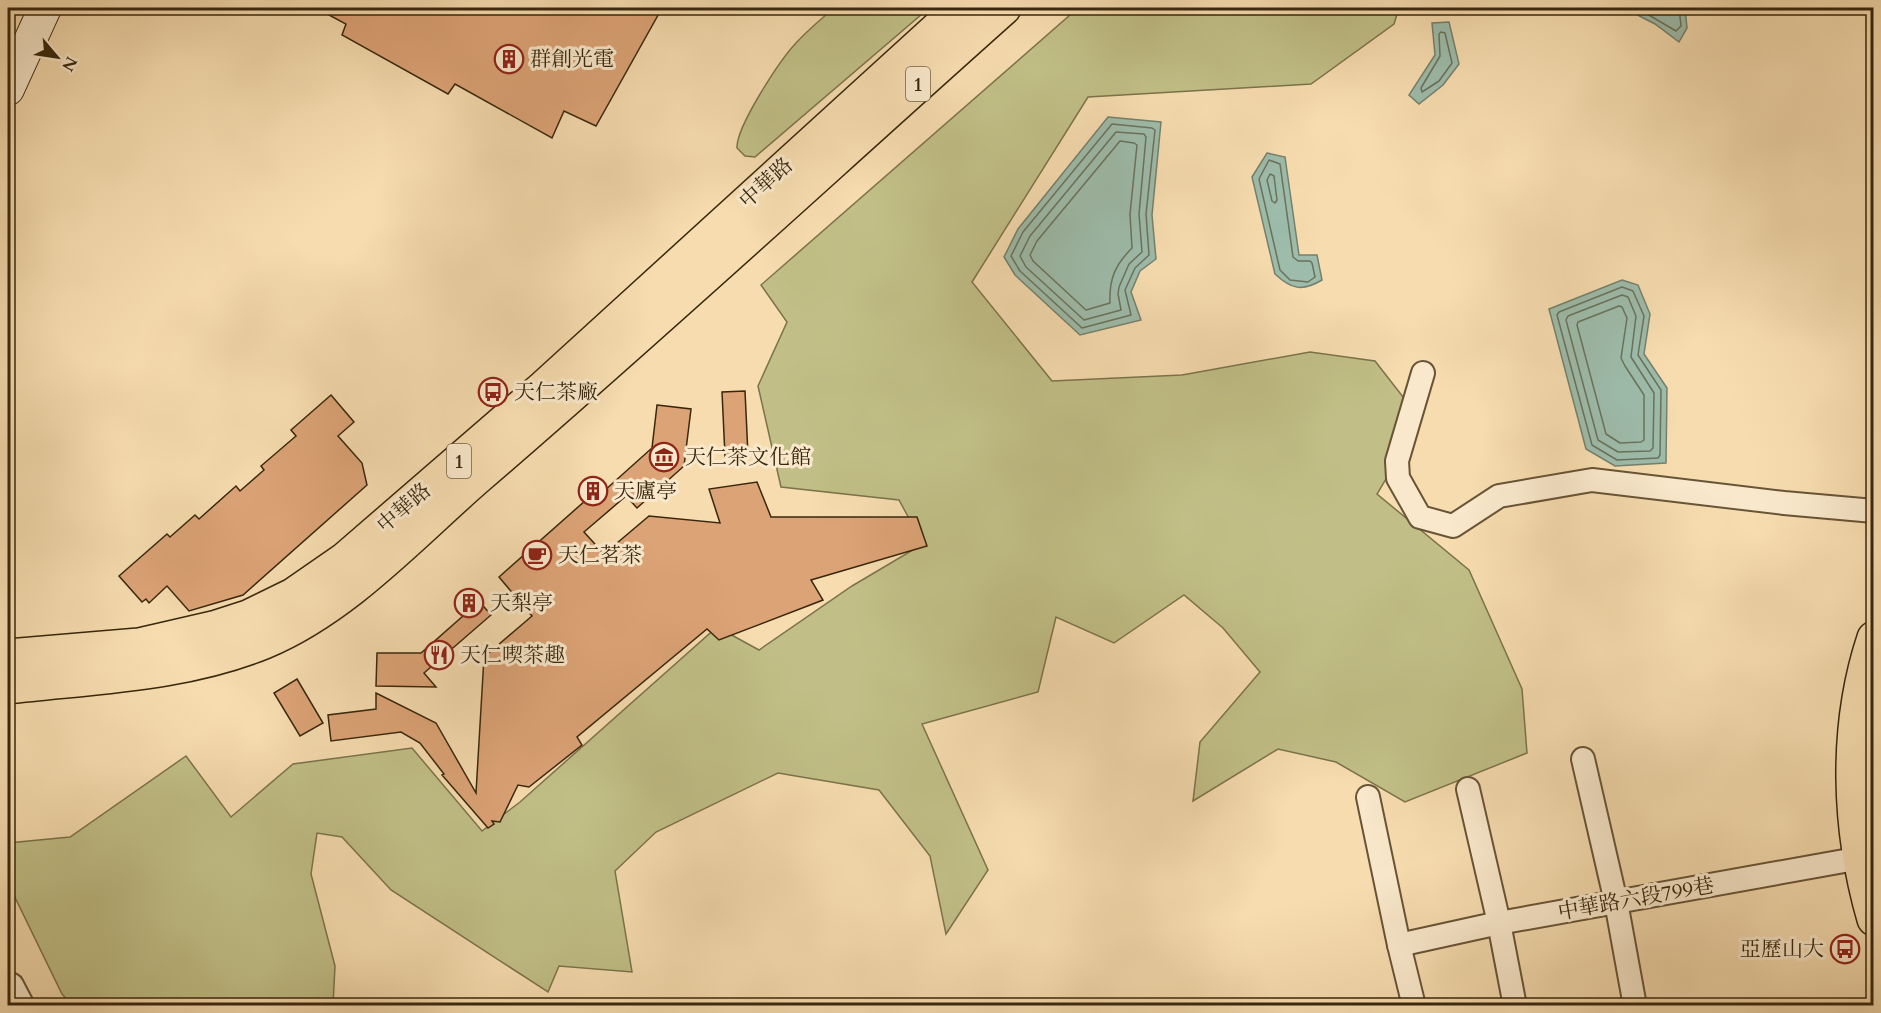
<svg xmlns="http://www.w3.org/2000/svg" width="1881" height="1013" viewBox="0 0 1881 1013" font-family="Cardo,'Noto Serif TC',serif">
	<rect width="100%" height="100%" fill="#f6dcaf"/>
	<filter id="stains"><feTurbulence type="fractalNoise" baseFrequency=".00333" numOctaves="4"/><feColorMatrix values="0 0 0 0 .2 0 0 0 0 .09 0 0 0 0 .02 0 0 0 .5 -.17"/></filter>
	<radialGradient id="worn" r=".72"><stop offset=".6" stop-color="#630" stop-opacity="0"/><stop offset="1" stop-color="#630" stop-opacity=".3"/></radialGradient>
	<!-- green -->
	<g fill="#c1bf87" stroke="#7c734a" stroke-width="1.5">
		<path d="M834,8H929L755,157L745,156L737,148C736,127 780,60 796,43C808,30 821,19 834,8Z"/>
		<polygon points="1078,8 1399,8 1394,24 1311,84 1088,97 972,282 1052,381 1182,375 1310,352 1375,361 1421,420 1377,494 1469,570 1522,689 1527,753 1405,802 1336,762 1278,749 1193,801 1200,742 1260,672 1223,628 1184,595 1114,643 1056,617 1038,692 922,724 988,870 946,934 930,856 879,790 778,773 656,832 615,871 632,972 559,966 548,992 391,890 342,837 317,833 311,874 335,966 333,1005 72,1005 62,994 8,883 8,843 70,837 186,756 231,817 293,764 412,748 482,831 520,802 717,627 759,650 852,586 923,544 899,500 781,487 758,386 787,322 761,285"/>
	</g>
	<!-- water -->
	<g fill="#9dbcab" stroke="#75806c" stroke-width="1.5">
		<polygon points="1624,8 1685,8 1687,28 1679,42 1655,24"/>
		<polygon points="1449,22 1459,64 1443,85 1419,104 1409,95 1435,55 1432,23"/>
		<polygon points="1108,117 1161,122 1152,215 1156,259 1140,271 1131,292 1141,320 1080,335 1015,275 1004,257 1018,229"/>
		<path d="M1267,153L1285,157L1299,255H1317L1322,280C1302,292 1291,289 1275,274L1252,177Z"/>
		<polygon points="1622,280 1638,285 1650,314 1644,354 1667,388 1666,463 1615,466 1586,449 1549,309"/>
	</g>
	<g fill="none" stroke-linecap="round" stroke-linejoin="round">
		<!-- shore -->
		<g stroke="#6a725c" stroke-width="1.5">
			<polyline points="1637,8 1676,31 1681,26 1679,8"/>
			<polygon points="1441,32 1445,33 1452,63 1439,81 1422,92 1421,88 1440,56 1439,34"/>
			<polygon points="1112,124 1152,128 1155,130 1146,214 1149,255 1135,268 1125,290 1131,315 1082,328 1020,271 1011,256 1023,232"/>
			<polygon points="1116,132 1144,134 1146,137 1139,214 1142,252 1129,264 1119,287 1118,294 1121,310 1084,320 1026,267 1020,256 1030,236"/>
			<path d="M1120,141L1134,143L1137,145L1130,214L1132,248C1115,265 1109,279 1110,303L1086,310L1033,261L1030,255L1037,241Z"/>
			<polygon points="1269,160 1280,164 1293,257 1298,261 1310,261 1312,263 1315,277 1308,282 1290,280 1280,270 1259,179"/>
			<polygon points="1270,174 1274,176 1277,200 1275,203 1272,201 1267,180"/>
			<polygon points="1622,287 1633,291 1644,316 1638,355 1661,390 1660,455 1658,458 1617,460 1592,445 1557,315 1559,312"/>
			<polygon points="1622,295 1628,297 1636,316 1631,357 1654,393 1653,448 1650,451 1618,452 1598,440 1566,320 1568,316"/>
			<polygon points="1619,306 1622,307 1627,318 1621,358 1625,366 1644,395 1644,440 1641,442 1620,443 1606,434 1577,325 1578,322"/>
		</g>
	</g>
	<!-- building -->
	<g fill="#dca376" stroke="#38270d" stroke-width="1.5">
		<polygon points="316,8 662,8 596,126 564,111 552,138 455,84 448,94 342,35 346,24"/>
		<polygon points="745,391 748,455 725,456 722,392"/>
		<polygon points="331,395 354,422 338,436 362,463 367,485 243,595 189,611 167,586 149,603 146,599 142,602 119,576 167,534 170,537 195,515 199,519 236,486 240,491 264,470 261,466 296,436 291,430"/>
		<polygon points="657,405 691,409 684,466 637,508 626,496 584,532 604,554 649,516 720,523 709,489 757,482 771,517 917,517 927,546 811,580 823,600 719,640 707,629 577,737 582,745 529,787 518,785 500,822 492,821 494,824 488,828 442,775 444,774 420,743 401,732 331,741 328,715 376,709 376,693 436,723 476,793 484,657 532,616 499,577 586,500 582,493 586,484 597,482 604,491 652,448"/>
		<polygon points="472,593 491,615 424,673 436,687 376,686 377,653 421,653 464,615 458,604 461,596"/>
		<polygon points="297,679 323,723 300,736 274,693"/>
	</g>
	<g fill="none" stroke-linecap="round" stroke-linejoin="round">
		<!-- street casing -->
		<g stroke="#685436" stroke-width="26">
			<g id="street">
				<polyline points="1423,373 1397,461 1398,478 1420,517 1453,526 1499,496 1592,480 1784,503 1874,511"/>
				<polyline points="1583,759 1616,902 1635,1006"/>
				<polyline points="1468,789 1499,923 1515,1006"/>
				<polyline points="1368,797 1399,945 1414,1006"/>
				<polyline points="1399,945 1499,923 1872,856"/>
				<polyline points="8,983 12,985 23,1006"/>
			</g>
		</g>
		<!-- secondary casing -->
		<g stroke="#38270d" stroke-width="34">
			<polyline id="secondary" points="8,89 45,8"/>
		</g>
		<!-- primary casing -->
		<g stroke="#38270d" stroke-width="36">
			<g id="primary">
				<path d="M1874,638C1844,728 1848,829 1874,919"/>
				<polyline points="8,656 139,645 217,627 248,617 293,595 345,559 544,387 960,8"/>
				<path d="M8,687C93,677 184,675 264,642C346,608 413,533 479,476C657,323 829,164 1004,8"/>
			</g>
		</g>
		<!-- street -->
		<use href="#street" stroke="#f9e8cb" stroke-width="22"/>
		<!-- secondary -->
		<use href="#secondary" stroke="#f9e8cb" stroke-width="32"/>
		<!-- primary -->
		<use href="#primary" stroke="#f6dcaf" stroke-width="33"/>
	</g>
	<!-- icons -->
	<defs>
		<g id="building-ring" transform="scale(1.5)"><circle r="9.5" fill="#f9e8cb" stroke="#8f2418" stroke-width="1.5"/><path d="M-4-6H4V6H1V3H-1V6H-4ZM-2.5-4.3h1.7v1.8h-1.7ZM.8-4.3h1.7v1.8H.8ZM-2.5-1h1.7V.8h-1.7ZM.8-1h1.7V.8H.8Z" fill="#8f2418"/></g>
		<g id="bus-ring" transform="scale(1.5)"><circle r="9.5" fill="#f9e8cb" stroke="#8f2418" stroke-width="1.5"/><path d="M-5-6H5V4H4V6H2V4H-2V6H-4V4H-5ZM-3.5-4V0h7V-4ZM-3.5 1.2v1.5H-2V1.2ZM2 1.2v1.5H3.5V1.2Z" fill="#8f2418"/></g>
		<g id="museum-ring" transform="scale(1.5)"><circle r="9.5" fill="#f9e8cb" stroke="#8f2418" stroke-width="1.5"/><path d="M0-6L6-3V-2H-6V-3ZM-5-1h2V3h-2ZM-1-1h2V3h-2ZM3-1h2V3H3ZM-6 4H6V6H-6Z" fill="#8f2418"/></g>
		<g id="cafe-ring" transform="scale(1.5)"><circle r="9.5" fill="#f9e8cb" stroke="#8f2418" stroke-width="1.5"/><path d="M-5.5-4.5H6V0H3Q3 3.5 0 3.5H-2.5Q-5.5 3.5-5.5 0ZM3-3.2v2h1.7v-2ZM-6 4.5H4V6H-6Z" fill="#8f2418"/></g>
		<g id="restaurant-ring" transform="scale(1.5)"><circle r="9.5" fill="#f9e8cb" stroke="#8f2418" stroke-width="1.5"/><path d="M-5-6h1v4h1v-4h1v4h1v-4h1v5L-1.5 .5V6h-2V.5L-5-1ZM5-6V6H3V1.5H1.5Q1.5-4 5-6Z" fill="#8f2418"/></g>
	</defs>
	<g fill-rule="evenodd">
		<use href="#building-ring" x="509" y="59"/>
		<use href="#bus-ring" x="493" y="392"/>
		<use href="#museum-ring" x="664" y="457"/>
		<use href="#building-ring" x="593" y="491"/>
		<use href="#cafe-ring" x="537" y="555"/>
		<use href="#building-ring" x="469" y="603"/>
		<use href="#restaurant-ring" x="439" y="655"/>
		<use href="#bus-ring" x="1845" y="949"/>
	</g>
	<g text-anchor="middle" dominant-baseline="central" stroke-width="6" stroke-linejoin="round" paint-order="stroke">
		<!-- shield labels -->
		<g fill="#f9e8cb" stroke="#726146" stroke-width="1.5">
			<rect x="906" y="67" width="24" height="34" rx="4.5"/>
			<rect x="447" y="444" width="24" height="34" rx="4.5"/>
		</g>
		<g font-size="20" font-weight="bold" fill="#38270d">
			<text x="918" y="84">1</text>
			<text x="459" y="461">1</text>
		</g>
		<!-- poi labels -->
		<g font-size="21" fill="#38270d" stroke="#f9e8cb" text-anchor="start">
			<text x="530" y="59">群創光電</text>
			<text x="514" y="392">天仁茶廠</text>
			<text x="685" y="457">天仁茶文化館</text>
			<text x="614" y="491">天廬亭</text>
			<text x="558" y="555">天仁茗茶</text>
			<text x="490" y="603">天梨亭</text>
			<text x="460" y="655">天仁喫茶趣</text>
			<text x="1824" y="949" text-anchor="end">亞歷山大</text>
		</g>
		<!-- street labels -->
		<g font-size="21" fill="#38270d" stroke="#f9e8cb">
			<text transform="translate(766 183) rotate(-42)">中華路</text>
			<text transform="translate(404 508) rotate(-41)">中華路</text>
			<text transform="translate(1636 899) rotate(-10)">中華路六段799巷</text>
		</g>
	</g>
	<!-- margin -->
	<rect width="1881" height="1013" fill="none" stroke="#f6dcaf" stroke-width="30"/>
	<rect x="9" y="9" width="1863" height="995" fill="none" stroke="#38270d" stroke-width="3"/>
	<rect x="15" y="15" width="1851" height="983" fill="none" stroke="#38270d" stroke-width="1.5"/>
	<!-- north arrow -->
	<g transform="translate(57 57) rotate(119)" stroke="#f9e8cb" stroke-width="4.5" paint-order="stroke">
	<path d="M0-4.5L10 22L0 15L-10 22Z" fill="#38270d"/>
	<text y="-9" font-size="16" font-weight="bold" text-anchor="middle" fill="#38270d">N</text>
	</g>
	<rect width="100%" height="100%" filter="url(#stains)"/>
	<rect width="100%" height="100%" fill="url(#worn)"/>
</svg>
